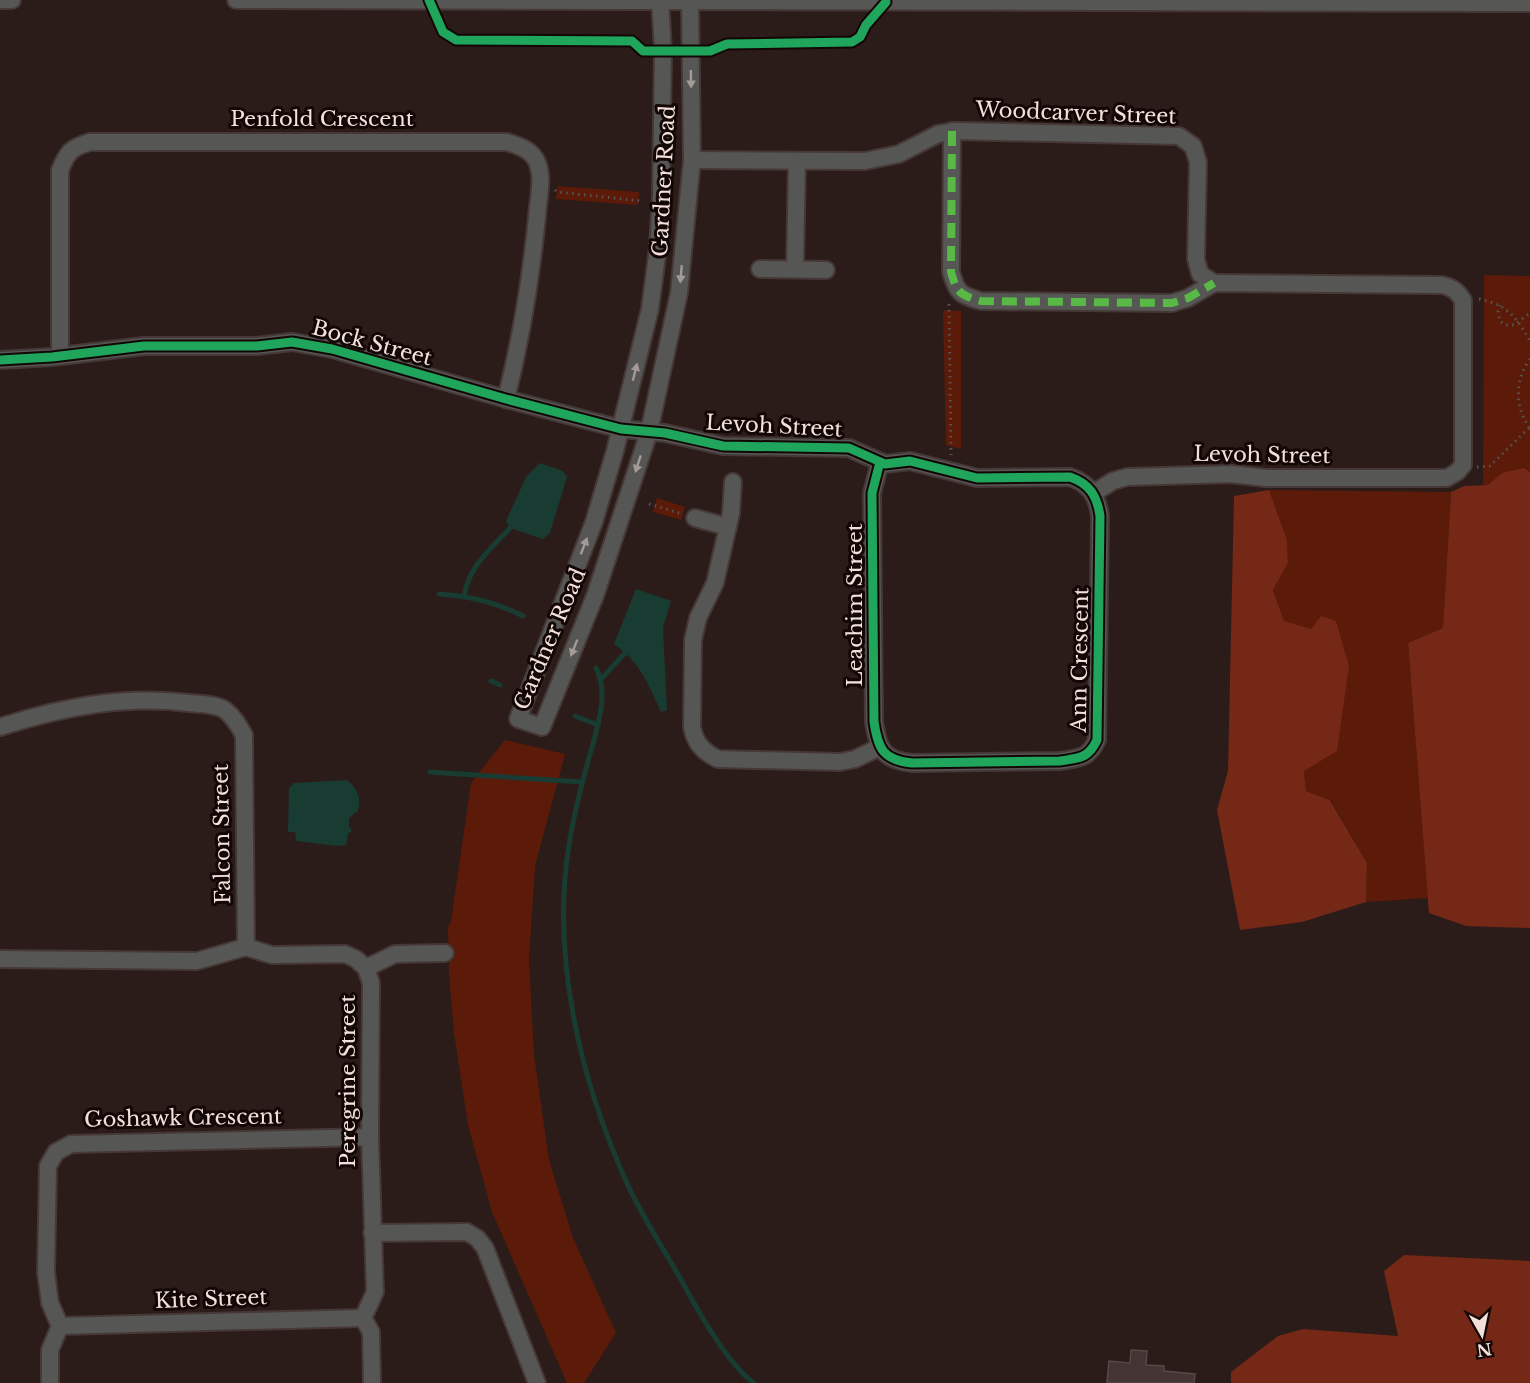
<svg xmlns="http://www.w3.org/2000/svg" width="1530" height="1383" viewBox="0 0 1530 1383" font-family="'Libre Baskerville',serif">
	<rect width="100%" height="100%" fill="#2b1c19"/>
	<!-- green -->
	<g fill="#5c1a09">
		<polygon points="558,186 639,192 638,205 556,199"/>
		<polygon points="1484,275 1530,276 1530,500 1483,500"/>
		<polygon points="943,310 961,311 961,449 946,445"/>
		<polygon points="1269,490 1451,492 1443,628 1408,643 1428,898 1366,902 1367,863 1331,800 1306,791 1304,771 1311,629 1284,622 1273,590 1288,563 1287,540"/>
		<polygon points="657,498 685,507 681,520 653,512"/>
		<polygon points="505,740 565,754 535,866 529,960 534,1055 549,1160 573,1238 616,1333 584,1383 567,1383 492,1212 468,1125 454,1033 449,974 448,927 451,921 471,783"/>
	</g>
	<!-- forest -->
	<g fill="#742815">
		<polygon points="1524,468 1530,472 1530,928 1466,926 1429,913 1408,643 1443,628 1451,492 1464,486 1488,485 1502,473"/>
		<polygon points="1269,490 1287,540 1288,563 1273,590 1284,621 1311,629 1321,616 1336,621 1349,666 1337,751 1304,771 1306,791 1330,800 1367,863 1366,902 1302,922 1240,930 1217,810 1228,771 1234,496"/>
		<polygon points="1404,1255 1530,1261 1530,1383 1231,1383 1231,1372 1278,1336 1303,1329 1398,1336 1384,1271"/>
	</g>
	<!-- water -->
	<g fill="#183b32">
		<polygon points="540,463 563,471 567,477 550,533 543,539 510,528 506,521 526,477"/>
		<path d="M636,589L671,601L663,627L667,710L661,712C649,685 639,661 614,644Z"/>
		<path d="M347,780C357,788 362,798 358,811L349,818V826L352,831L348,834L346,845L337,846L296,841L295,832H288L289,788L294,783Z"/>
	</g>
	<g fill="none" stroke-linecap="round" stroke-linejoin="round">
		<!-- stream -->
		<g stroke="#183b32" stroke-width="5">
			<path d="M439,594C472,597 493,601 523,616"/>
			<path d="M464,596C469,566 490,550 510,528"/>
			<path d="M596,668C611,696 594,737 587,765C580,791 573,818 569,845C551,956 580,1079 626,1181C640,1213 661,1245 679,1276C696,1307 726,1363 754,1383"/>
			<polyline points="601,679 626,652"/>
			<polyline points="491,681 500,685"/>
			<polyline points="575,716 598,725"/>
			<polyline points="430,772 582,782"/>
		</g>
	</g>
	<!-- building -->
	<polygon fill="#423533" stroke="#564946" stroke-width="1.5" points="1131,1350 1147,1351 1146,1365 1164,1366 1164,1371 1195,1374 1194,1383 1107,1383 1109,1361 1130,1363"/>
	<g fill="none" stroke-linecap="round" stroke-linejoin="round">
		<!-- street casing -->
		<g stroke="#453836" stroke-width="20">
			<g id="street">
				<polyline points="0,0 12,0"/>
				<polyline points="236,0 1530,3"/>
				<polyline points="660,0 663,50 661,195 658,248 650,309 615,451 594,522 518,719 542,727 595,596 649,432 679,293 692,160 690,0"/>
				<path d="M952,131L951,272C957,293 960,295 981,301L1172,303L1188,298L1214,283L1442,285C1452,287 1457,291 1463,300V465L1457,472L1447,478H1266L1231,474L1127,477L1113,481L1094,493"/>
				<polyline points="692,160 865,161 899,154 938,134 957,131 1179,136 1193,146 1198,162 1196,259 1200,274 1214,283"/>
				<polyline points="760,269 826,270"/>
				<polyline points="795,269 797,161"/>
				<path d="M60,356V170C68,151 71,148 90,142H507C519,146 531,149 537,162C544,178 538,199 537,217C531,277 521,340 506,399"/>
				<path d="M0,360L52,357L144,346H257L292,342L332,349L506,399L621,429L665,433L723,446L849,448L885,464L910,461L977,478L1070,477C1090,484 1097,496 1100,516L1097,740C1088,759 1079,758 1060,761L912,763C883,760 878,749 874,722L872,493L880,462"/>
				<path d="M733,482L731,513L715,583L698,618L693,640L692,727C695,743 703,752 718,759L840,762L855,759L880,747"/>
				<polyline points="695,518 728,527"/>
				<path d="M0,727C62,707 124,695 189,703C200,704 216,704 225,710C234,717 239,726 244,735L246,947"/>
				<polyline points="0,959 197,961 246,947 272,955 345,954 356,959 366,968 371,983 370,1137 375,1292 363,1318 371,1332 372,1383"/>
				<polyline points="366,968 395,954 445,953"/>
				<polyline points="372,1233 467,1232 477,1238 485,1248 537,1383"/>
				<polyline points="60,1326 363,1318"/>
				<polyline points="50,1383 50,1350 60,1326 50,1303 46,1272 48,1166 56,1152 71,1144 370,1137"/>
			</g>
		</g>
		<!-- path -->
		<g stroke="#575553" stroke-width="3" stroke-dasharray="1.5 4.5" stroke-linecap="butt">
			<polyline points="555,190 557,192 642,201"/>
			<path d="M1479,299C1508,305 1516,317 1530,341"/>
			<polyline points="949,304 951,455"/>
			<polyline points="1500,305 1498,312 1500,321 1505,325 1514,325 1530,313"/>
			<path d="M1530,359C1515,380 1514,407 1530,428"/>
			<polyline points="1477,467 1490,466 1530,427"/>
			<polyline points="649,504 682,514"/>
		</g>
		<!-- street -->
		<use href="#street" stroke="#565654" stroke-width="16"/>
		<!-- quiet -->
		<path stroke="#58b947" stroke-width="8" stroke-dasharray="15 8" stroke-linecap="butt" d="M952,131L951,272C957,293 960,295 981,301L1172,303L1188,298L1214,283"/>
		<!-- cycleway casing -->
		<g stroke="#120705" stroke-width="13">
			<g id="cycleway">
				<polyline points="429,0 443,32 456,40 632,41 643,51 710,51 727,44 852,42 860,37 866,25 886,2"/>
				<path d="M0,360L52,357L144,346H257L292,342L332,349L506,399L621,429L665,433L723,446L849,448L885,464L910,461L977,478L1070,477C1090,484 1097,496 1100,516L1097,740C1088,759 1079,758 1060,761L912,763C883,760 878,749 874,722L872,493L880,462"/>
			</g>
		</g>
		<!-- cycleway -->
		<use href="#cycleway" stroke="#20a55d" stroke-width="9"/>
	</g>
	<!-- one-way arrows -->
	<defs><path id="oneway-solid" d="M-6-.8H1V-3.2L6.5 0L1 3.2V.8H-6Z" transform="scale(1.5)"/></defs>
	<g fill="#a49b98">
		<use href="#oneway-solid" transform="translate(691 79) rotate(89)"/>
		<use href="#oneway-solid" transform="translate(681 274) rotate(95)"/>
		<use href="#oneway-solid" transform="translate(635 372) rotate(-76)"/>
		<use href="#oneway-solid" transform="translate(638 464) rotate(108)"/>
		<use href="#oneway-solid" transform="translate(584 546) rotate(-69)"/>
		<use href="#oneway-solid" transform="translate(574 648) rotate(112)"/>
	</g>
	<g text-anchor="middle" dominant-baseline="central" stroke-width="6" stroke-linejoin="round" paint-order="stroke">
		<!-- street labels -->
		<g font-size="21" fill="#f3e0db" stroke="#120705">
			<text transform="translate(1076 113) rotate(2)">Woodcarver Street</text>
			<text x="322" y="119">Penfold Crescent</text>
			<text transform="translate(664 181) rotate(-87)">Gardner Road</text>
			<text transform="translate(372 343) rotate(15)">Bock Street</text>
			<text transform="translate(774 426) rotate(3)">Levoh Street</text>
			<text transform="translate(1262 455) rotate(1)">Levoh Street</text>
			<text transform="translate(855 605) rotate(-90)">Leachim Street</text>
			<text transform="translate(550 639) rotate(-67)">Gardner Road</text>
			<text transform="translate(1080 660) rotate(-89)">Ann Crescent</text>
			<text transform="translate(222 834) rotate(-91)">Falcon Street</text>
			<text transform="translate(348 1081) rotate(-90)">Peregrine Street</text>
			<text transform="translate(183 1118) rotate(-1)">Goshawk Crescent</text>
			<text transform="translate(211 1299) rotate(-2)">Kite Street</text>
		</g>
	</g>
	<!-- north arrow -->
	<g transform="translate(1482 1335) rotate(171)" stroke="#120705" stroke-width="4.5" paint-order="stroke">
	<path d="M0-4.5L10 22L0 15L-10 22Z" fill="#f3e0db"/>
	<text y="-9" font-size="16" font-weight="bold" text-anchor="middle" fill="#f3e0db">N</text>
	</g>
</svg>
